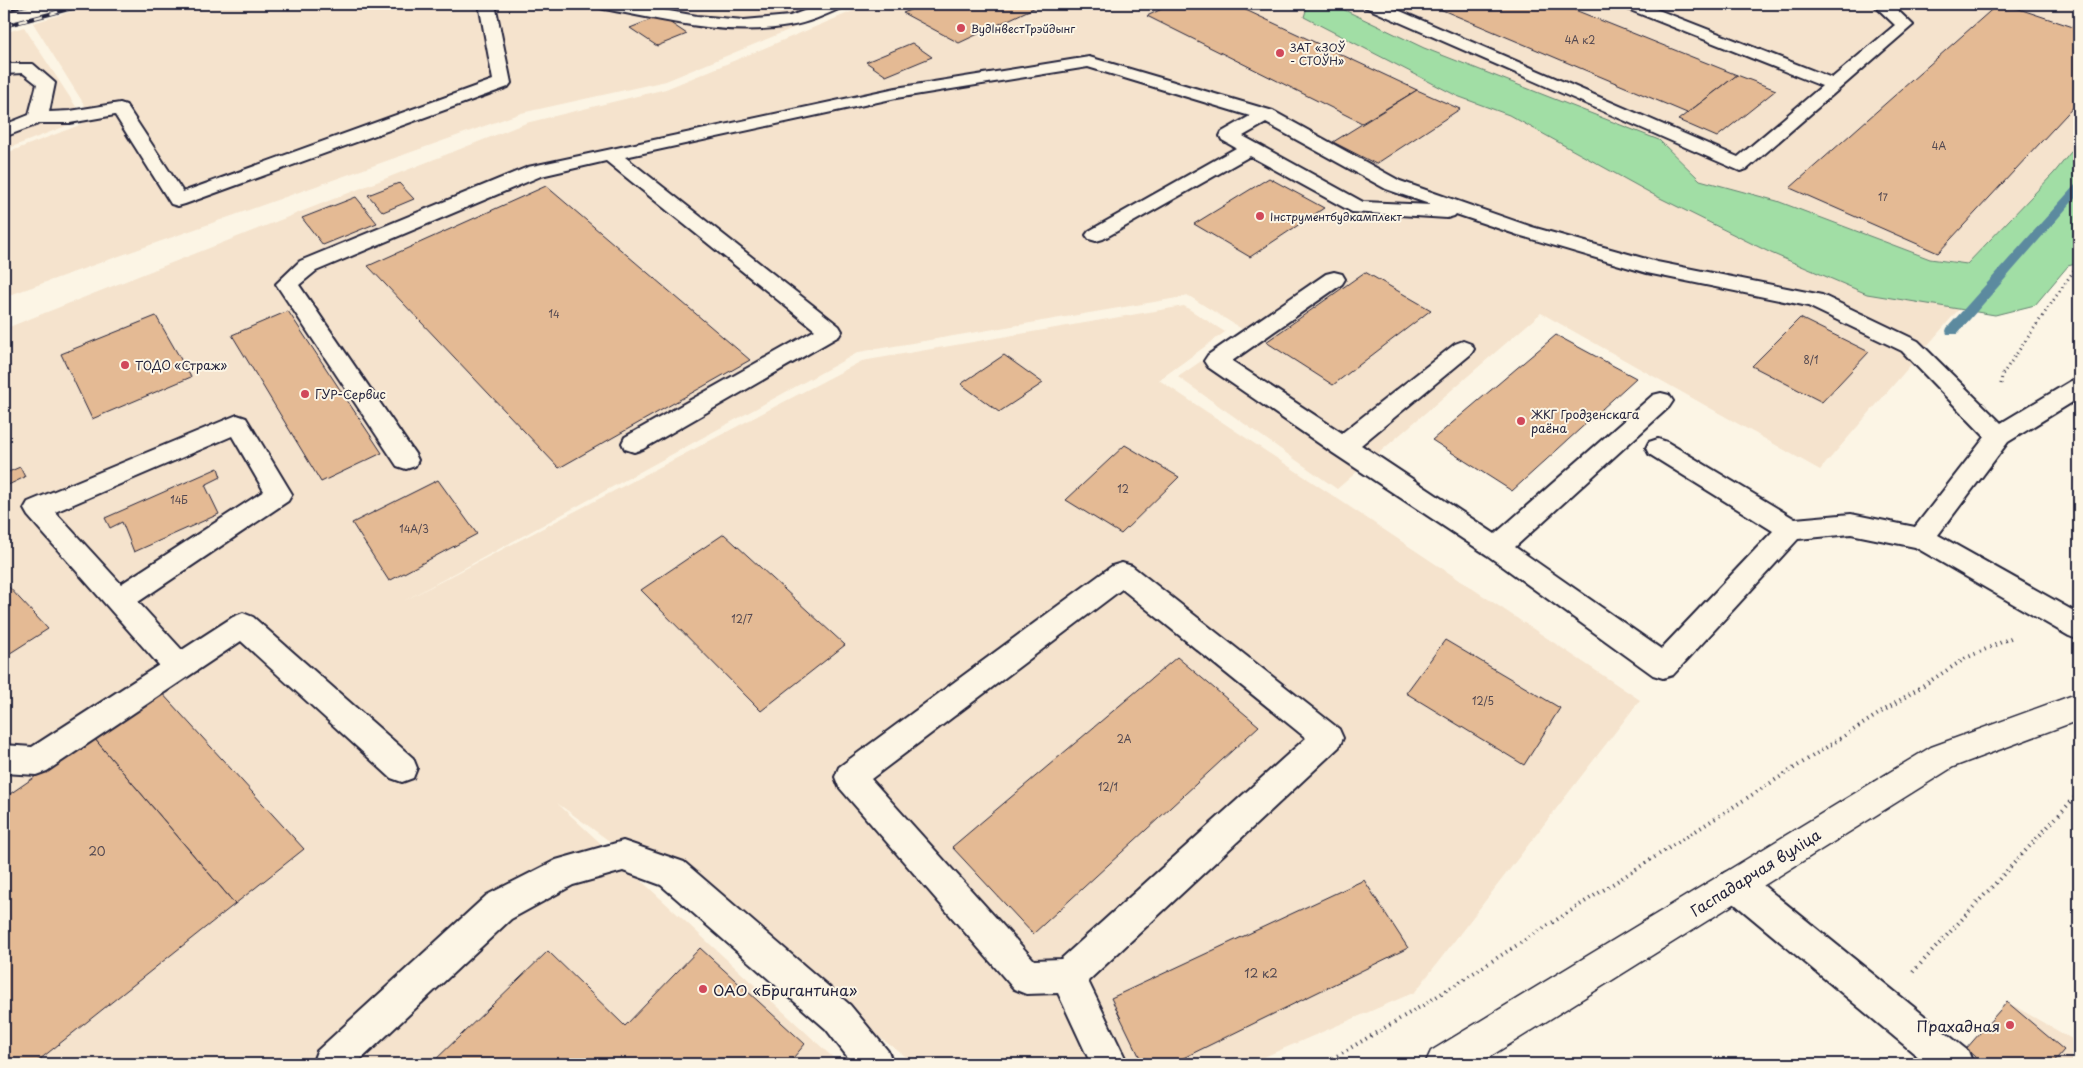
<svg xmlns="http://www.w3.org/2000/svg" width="2083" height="1068" viewBox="0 0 2083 1068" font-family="'Playpen Sans',sans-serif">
	<rect width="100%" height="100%" fill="#fcf5e5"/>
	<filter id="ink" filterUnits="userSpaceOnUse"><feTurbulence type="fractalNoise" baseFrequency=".02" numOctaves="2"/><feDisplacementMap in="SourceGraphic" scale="10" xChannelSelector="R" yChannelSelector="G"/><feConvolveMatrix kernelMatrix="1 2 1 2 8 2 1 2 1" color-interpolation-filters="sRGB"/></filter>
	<g filter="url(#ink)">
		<!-- built -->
		<g fill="#f5e3cd">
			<polygon points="96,4 851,4 666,81 521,113 4,297 4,154 77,126 92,117 33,23"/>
			<polygon points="870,4 2079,4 2079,170 1820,470 1541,313 1337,489 1178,377 1245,331 1189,296 859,352 402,602 862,361 1184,306 1225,332 1159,380 1640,700 1415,992 1248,1064 916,1064 557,803 840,1064 4,1064 4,329 526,123 666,89"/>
			<polygon points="24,27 84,119 4,150 4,33"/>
			<polygon points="2007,1002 2079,1043 2079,1064 1943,1064 1966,1049"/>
		</g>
		<!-- green -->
		<polygon fill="#a1dea5" stroke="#628070" points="1308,4 1332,4 1424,48 1659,140 1700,180 1777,201 1930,259 1967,264 2054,173 2079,142 2079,263 2068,266 2035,305 1995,315 1867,294 1771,253 1656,196 1509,115 1457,96 1304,17"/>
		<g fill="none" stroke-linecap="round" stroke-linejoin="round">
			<!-- stream -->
			<polygon fill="#5c8a9f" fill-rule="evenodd" points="2079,184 2079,194 1957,334 1947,334 1946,331 1947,328 2075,185"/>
		</g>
		<!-- building -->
		<g fill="#e4ba94" stroke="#22223b">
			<polygon points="924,4 1042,4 959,43 903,13"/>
			<polygon points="1172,4 1233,4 1417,90 1362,123 1147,16"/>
			<polygon points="1428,4 1560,4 1737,75 1687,113"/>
			<polygon points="1998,4 2004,4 2079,29 2079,101 1938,253 1790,188"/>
			<polygon points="660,16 687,34 657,46 630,28"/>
			<polygon points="912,43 932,57 886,76 866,62"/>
			<polygon points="1737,75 1776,90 1717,137 1678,120"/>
			<polygon points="1417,90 1460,109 1376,164 1333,142"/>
			<polygon points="1269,178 1324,208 1250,257 1194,224"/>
			<polygon points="399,183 414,199 383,212 368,195"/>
			<polygon points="546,186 750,360 559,468 368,266"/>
			<polygon points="356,197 377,223 323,245 302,218"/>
			<polygon points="1365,272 1431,310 1333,385 1266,342"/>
			<polygon points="288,311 382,453 321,482 232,335"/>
			<polygon points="156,316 191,377 92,419 61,354"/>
			<polygon points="1800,318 1869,352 1822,402 1752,366"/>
			<polygon points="1556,335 1636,378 1512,491 1432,440"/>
			<polygon points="1004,355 1043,383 999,412 961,384"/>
			<polygon points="1125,445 1179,477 1121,534 1066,500"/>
			<polygon points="20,467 25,477 4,487 4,474"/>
			<polygon points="218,468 221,477 205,485 219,514 134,552 122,522 110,528 105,518"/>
			<polygon points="438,480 477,534 389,581 352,523"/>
			<polygon points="724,534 845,645 761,711 641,590"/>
			<polygon points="7,585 48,629 4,657 4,587"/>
			<polygon points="1445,640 1560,708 1524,765 1406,693"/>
			<polygon points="1177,657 1259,726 1033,934 952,847"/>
			<polygon points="160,691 304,849 235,904 93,737"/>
			<polygon points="93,737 235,904 34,1064 4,1064 4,798"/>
			<polygon points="1364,880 1408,948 1171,1064 1143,1064 1111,998"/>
			<polygon points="700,948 805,1044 788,1064 431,1064 548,951 625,1026"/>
			<polygon points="2007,1002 2064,1050 2052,1064 1983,1064 1966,1049"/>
		</g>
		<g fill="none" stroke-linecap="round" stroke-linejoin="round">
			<!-- lane casing -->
			<g stroke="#22223b" stroke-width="4">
				<g id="lane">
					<polygon points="479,4 495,4 511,83 508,87 185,204 178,206 171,204 115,115 70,123 41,123 4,137 4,125 29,115 37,84 23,73 4,74 4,64 33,64 55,83 49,112 70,111 120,103 126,105 183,192 493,80"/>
					<path d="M596,4H630L697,16L744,20L790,16L823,4H845L843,7C825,15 808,23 789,26C727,37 665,20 604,9L598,7Z"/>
					<polygon points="1363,4 1384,4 1738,157 1822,86 1625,8 1624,4 1643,4 1832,78 1895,25 1873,4 1891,4 1913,25 1747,169 1740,171 1365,7"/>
					<path d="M1089,57L1273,111L1400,181L1532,227L1657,262L1822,295L1918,341L2001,423L2071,381L2079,379V398L2008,442L1938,535L2079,614V640L2069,636L1915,547L1851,534L1798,539L1673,675L1663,678L1653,675L1487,555L1333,453L1208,367L1204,361L1208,355L1326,274L1334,272L1342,274L1345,279L1342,284L1232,361L1342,433L1455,344L1463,341L1471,344L1474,349L1471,354L1361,445L1495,534L1653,395L1661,393L1669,395L1673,401L1669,407L1515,547L1661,649L1773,531L1649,454L1646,448L1649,442L1658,439L1667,442L1795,519L1851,514L1915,527L1985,437L1902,351L1808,306L1647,273L1518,235L1456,214L1454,216L1447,218L1352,212L1250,156L1103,239L1096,241L1089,239L1086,235L1089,231L1236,148L1222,140L1220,136L1222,132L1250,116L1088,67L896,98L625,157L839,326L842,331L839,336L643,449L634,452L625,449L622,443L625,437L815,330L606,161L541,176L316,271L299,285L415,454L418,460L415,466L406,469L397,466L276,284L300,261L528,167L896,88ZM1266,123L1386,189L1432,205L1363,202L1243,136Z"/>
					<path d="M237,415L246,418L292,494L288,501L138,602L182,650L233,617L243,613L253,617L413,758L417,768L413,778L402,782L391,778L241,641L47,771L36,775L4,773V745L32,747L159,665L28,516L24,509L28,502ZM232,436L264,491L121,584L55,512Z"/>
					<path d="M1122,563L1132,566L1339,729L1343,738L1339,747L1088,981L1128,1064H1091L1058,993L1026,994L1014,989L839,787L835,777L839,767L1112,566ZM1122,589L1306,738L1061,959L1034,960L871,779Z"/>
					<polygon points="623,841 684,862 850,1005 888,1051 893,1064 853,1064 826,1029 661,885 623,871 573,885 511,919 356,1064 312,1064 317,1051 487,895 556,860"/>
					<polygon points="1736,868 1748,873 1968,1051 1973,1064 1927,1064 1724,895 1720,884 1724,873"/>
				</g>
			</g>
			<!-- secondary casing -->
			<g stroke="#22223b" stroke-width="3">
				<polygon id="secondary" points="2079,693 2079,720 1953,767 1478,1064 1425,1064 1431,1051 1931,747"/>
			</g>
			<!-- path-far2 -->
			<polyline stroke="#22223b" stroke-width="2.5" stroke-dasharray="0.5 2.5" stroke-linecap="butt" points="2077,268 2079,264"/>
			<!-- path-far1 -->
			<polyline stroke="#22223b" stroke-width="3" stroke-dasharray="1 4" stroke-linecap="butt" points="2001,384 2002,375 2077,266"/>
			<!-- path -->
			<g stroke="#22223b" stroke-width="4" stroke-dasharray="1 4.5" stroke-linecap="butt">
				<polyline points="1913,972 2079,793"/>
				<polyline points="1323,1064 1425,1004 1966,658 2013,637"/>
			</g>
			<!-- lane -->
			<use href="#lane" fill="#fcf5e5" fill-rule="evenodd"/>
			<!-- secondary -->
			<use href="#secondary" fill="#fcf5e5" fill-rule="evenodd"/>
			<!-- rail casing -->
			<g stroke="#22223b" stroke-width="4">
				<g id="rail">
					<polyline points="4,11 28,4"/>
					<polyline points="4,26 88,4"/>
				</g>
			</g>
			<!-- rail -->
			<use href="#rail" stroke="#fcf5e5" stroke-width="2.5" stroke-dasharray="8" stroke-linecap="butt"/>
		</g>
	</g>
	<!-- markers -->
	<g fill="#d1495b" stroke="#fcf5e5" stroke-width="2">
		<circle cx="961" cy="28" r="5"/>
		<circle cx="1280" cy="53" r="5"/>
		<circle cx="1260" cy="216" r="5"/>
		<circle cx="125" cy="365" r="5"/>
		<circle cx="305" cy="394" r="5"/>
		<circle cx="1521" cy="421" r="5"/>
		<circle cx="703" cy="989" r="5"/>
		<circle cx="2010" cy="1025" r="5"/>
	</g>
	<g text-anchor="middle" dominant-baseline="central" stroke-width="4" stroke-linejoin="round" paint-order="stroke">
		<!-- number labels -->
		<g font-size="10" fill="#524851">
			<text x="1580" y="39">4А к2</text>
			<text x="1939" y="145">4А</text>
			<text x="1883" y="196">17</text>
			<text x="554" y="313">14</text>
			<text x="1811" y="359">8/1</text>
			<text x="1123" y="488">12</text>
			<text x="179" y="499">14Б</text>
			<text x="414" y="528">14А/3</text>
			<text x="742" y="618">12/7</text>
			<text x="1483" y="700">12/5</text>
			<text x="1124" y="738">2А</text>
			<text x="1108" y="786">12/1</text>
		</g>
		<!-- far-poi labels -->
		<g font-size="11" fill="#22223b" stroke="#fcf5e5" text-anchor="start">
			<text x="971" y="28">ВудІнвестТрэйдынг</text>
			<text x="1290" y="47">ЗАТ «ЗОЎ<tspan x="1290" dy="13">- СТОЎН»</tspan></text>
			<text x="1270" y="216">Інструментбудкамплект</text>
		</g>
		<!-- poi labels -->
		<g font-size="12" fill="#22223b" stroke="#fcf5e5" text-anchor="start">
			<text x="135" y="365">ТОДО «Страж»</text>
			<text x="315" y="394">ГУР-Сервис</text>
			<text x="1531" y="414">ЖКГ Гродзенскага<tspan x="1531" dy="14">раёна</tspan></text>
		</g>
		<!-- near-number labels -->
		<g font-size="12" fill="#524851">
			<text x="97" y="851">20</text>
			<text x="1261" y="973">12 к2</text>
		</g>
		<!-- near-street labels -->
		<g font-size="15" fill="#22223b" stroke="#fcf5e5">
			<text transform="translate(1755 872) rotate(-32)">Гаспадарчая вуліца</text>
		</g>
		<!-- near-poi labels -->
		<g font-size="15" fill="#22223b" stroke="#fcf5e5" text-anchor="start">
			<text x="713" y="989">ОАО «Бригантина»</text>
			<text x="2000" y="1025" text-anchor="end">Прахадная</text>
		</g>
	</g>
	<!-- margin -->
	<rect width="2083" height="1068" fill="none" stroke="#fcf5e5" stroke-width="20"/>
	<rect x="10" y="10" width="2063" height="1048" fill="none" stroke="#22223b" stroke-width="2" filter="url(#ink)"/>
</svg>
